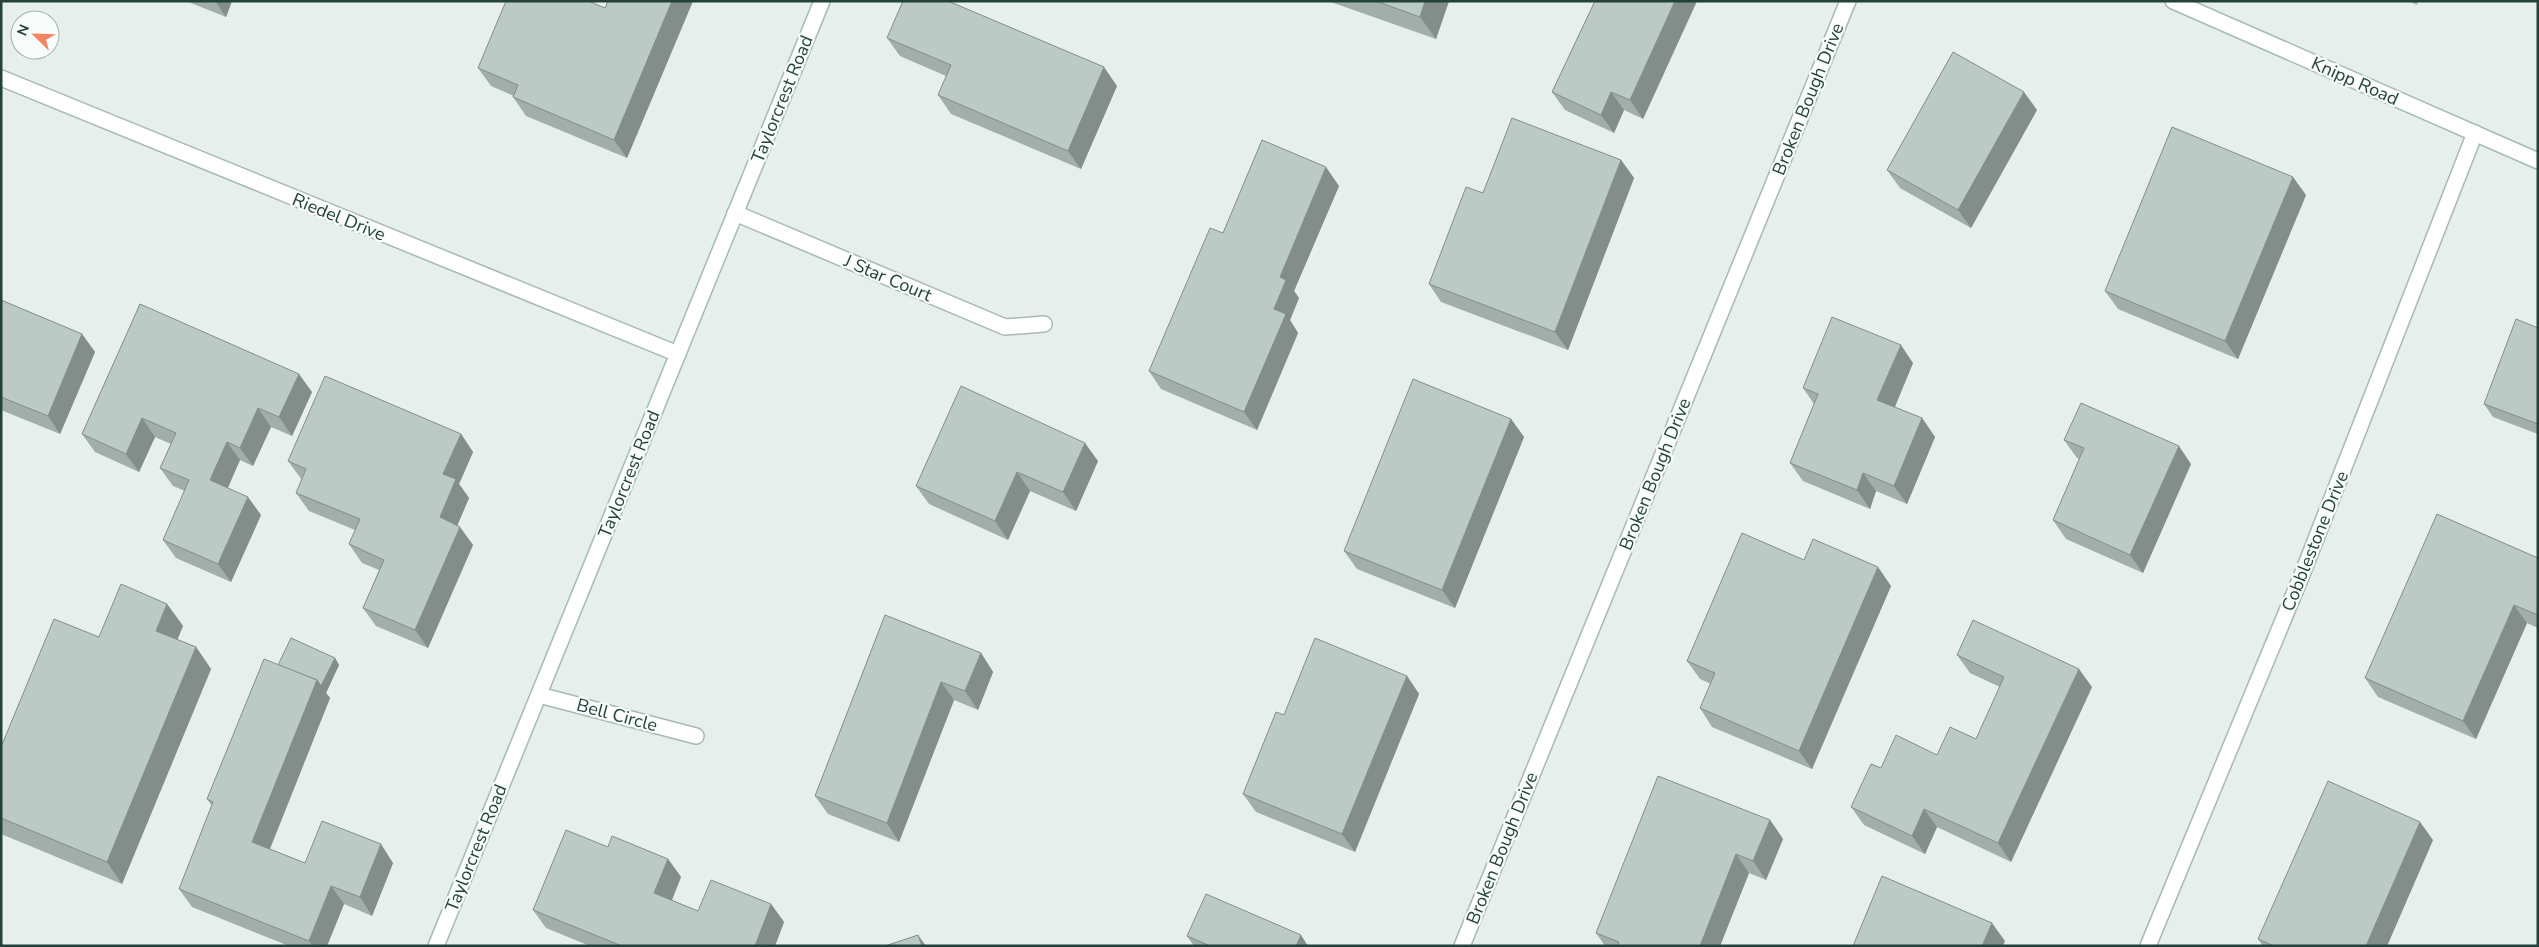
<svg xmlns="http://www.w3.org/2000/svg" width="2539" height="947" viewBox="0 0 2539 947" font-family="'Nunito Sans',sans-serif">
	<rect width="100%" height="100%" fill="#e6efeb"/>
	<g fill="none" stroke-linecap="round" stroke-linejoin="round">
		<!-- street casing -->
		<g stroke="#a8b8b2" stroke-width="18">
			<g id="street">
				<polyline points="1,78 678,354"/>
				<polyline points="735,213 1005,327 1044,324"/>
				<polyline points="539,695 696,736"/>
				<polyline points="1462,946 1848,1"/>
				<polyline points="2148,946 2301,577 2475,133"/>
			</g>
		</g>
		<!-- secondary casing -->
		<g stroke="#a4bbb3" stroke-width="18">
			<g id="secondary">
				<polyline points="2173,1 2538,161"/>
				<polyline points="436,946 822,1"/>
			</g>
		</g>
		<!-- street -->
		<use href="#street" stroke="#fff" stroke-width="15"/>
		<!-- secondary -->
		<use href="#secondary" stroke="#fff" stroke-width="15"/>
	</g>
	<!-- wall -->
	<g fill="#a1aea9">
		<polygon points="186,1 232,1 226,17"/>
		<polygon points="608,1 693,1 627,158 526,116 513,97 514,96 491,86 478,68 605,8"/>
		<polygon points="1328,1 1449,1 1436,39"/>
		<polygon points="1595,1 1697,1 1643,119 1624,110 1614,133 1565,110 1552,92"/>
		<polygon points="2409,1 2418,1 2417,5"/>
		<polygon points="887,38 1117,86 1081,169 951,114 938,95 946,76 900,56"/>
		<polygon points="2037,110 1971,228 1900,188 1887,170"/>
		<polygon points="1621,160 1634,178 1568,350 1441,302 1429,284 1483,193"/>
		<polygon points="1339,186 1294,291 1299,298 1290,320 1298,333 1257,430 1161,389 1149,371 1223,233"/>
		<polygon points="2306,195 2238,359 2118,309 2105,291"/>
		<polygon points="1,300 82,334 95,352 60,434 1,410"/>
		<polygon points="140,304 312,392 292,436 271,427 253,466 240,460 228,488 261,515 231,582 176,558 163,540 185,491 173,486 160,468 171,444 155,437 139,472 95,452 82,434"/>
		<polygon points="2538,328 2538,434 2493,417 2484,404"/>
		<polygon points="1913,363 1895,407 1922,418 1935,437 1907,504 1876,491 1870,509 1803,481 1790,463 1814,404 1803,388"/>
		<polygon points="1511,419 1524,437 1455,608 1357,569 1344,551"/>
		<polygon points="461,434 473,452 459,484 469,498 457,525 473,545 428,648 376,626 363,608 379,570 362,563 349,544 355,530 309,511 296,493 302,480 288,461"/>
		<polygon points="2064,440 2191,464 2143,573 2066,539 2053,520 2080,459 2077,458"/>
		<polygon points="1098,461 1076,511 1030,491 1008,540 929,504 916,486"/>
		<polygon points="2538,558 2538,628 2527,623 2476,739 2378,697 2365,678"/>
		<polygon points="1804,560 1891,586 1812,769 1712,727 1700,708 1711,684 1700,679 1687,661"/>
		<polygon points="167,604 183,626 177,639 196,647 211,669 122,884 1,834 1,747 99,637"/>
		<polygon points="885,615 981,653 993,672 978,710 954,700 899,842 828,814 815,796"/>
		<polygon points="1957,655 2092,687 2011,862 1937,827 1925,854 1864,825 1851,807 1881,768 1937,755 1976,739 2000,687 1970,673"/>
		<polygon points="335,658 339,665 326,693 330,698 270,849 305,863 393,863 372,916 344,904 327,946 289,946 192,907 179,889 212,806 207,799 278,665"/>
		<polygon points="1407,676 1419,694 1355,852 1256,812 1243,794 1284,715"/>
		<polygon points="1770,820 1783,839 1766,880 1749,873 1720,946 1605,946 1596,933"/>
		<polygon points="2433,840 2387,946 2263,946 2258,939"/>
		<polygon points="608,847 668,859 681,877 672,900 698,911 771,904 784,922 775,946 590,946 546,928 533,910"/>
		<polygon points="1187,936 1308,946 1194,946"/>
	</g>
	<!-- shaded-wall -->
	<g fill="#838d89">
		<polygon points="215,1 232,1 226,17"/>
		<polygon points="672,1 693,1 627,158 614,140"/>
		<polygon points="1425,1 1449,1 1436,39 1420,17"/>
		<polygon points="1675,1 1697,1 1643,119 1630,100"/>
		<polygon points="1104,67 1117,86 1081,169 1068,151"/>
		<polygon points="1611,92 1624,110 1614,133 1601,115"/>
		<polygon points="2024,92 2037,110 1971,228 1958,210"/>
		<polygon points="1621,160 1634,178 1568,350 1555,332"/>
		<polygon points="1326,167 1339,186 1294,291 1299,298 1290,320 1298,333 1257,430 1244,412 1274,309 1280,277"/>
		<polygon points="2293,177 2306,195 2238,359 2225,341"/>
		<polygon points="82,334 95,352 60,434 48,416"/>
		<polygon points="1901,345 1913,363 1890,418 1877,400"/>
		<polygon points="299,374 312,392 292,436 279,417"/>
		<polygon points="258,408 271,427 253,466 240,448"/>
		<polygon points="142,418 155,437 139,472 126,454"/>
		<polygon points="1922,418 1935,437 1907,504 1894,486"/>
		<polygon points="1511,419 1524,437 1455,608 1442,590"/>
		<polygon points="461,434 473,452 459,484 469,498 453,536 440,517 443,474"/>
		<polygon points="227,442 240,460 223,498 210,480"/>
		<polygon points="1085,443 1098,461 1076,511 1063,492"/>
		<polygon points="2179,446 2191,464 2143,573 2130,555"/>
		<polygon points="1017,472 1030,491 1008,540 995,521"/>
		<polygon points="1863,473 1876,491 1870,509 1857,490"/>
		<polygon points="248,497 261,515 231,582 218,564"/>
		<polygon points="460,527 473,545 428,648 415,630"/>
		<polygon points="1878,567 1891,586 1812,769 1799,751"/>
		<polygon points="167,604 183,626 172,653 156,631"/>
		<polygon points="2514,605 2527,623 2476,739 2463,721"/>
		<polygon points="196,647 211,669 122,884 107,862"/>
		<polygon points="981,653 993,672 978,710 965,691"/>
		<polygon points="335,658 339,665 326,693 330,698 265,861 252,842 317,680"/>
		<polygon points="2079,669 2092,687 2011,862 1998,843"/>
		<polygon points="1407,676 1419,694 1355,852 1342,834"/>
		<polygon points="941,682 954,700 899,842 887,823"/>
		<polygon points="1924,809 1937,827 1925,854 1912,836"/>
		<polygon points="1770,820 1783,839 1766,880 1753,861"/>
		<polygon points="2420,822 2433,840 2387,946 2366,946"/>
		<polygon points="381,844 393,863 372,916 360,897"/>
		<polygon points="1736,854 1749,873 1720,946 1700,946"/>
		<polygon points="668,859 681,877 667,912 654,893"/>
		<polygon points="331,886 344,904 327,946 313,946 309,941"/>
		<polygon points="771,904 784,922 775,946 755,946"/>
		<polygon points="1992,923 2005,941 2003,946 1982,946"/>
		<polygon points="918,935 926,946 922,946"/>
		<polygon points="1301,935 1308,946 1296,946"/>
	</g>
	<!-- building -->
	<g fill="#bbcac4" stroke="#838d89">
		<polygon points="506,1 588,1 605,8 608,1 672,1 614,140 513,97 518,85 478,68"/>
		<polygon points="903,1 948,1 1104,67 1068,151 938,95 951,65 887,38"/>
		<polygon points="1376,1 1425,1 1420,17"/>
		<polygon points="1595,1 1675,1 1630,100 1611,92 1601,115 1552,92"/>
		<polygon points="1953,52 2024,92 1958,210 1887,170"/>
		<polygon points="1512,118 1621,160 1555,332 1429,284 1466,187 1483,193"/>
		<polygon points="2172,127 2293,177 2225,341 2105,291"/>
		<polygon points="1262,140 1326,167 1280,277 1286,280 1274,309 1286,314 1244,412 1149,371 1210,228 1223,233"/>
		<polygon points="1,300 82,334 48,416 1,397"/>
		<polygon points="140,304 299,374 279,417 258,408 240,448 227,442 210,480 248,497 218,564 163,540 189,480 160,468 176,433 142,418 126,454 82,434"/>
		<polygon points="1832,317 1901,345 1877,400 1922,418 1894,486 1863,473 1857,490 1790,463 1818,394 1803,388"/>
		<polygon points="2516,319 2538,328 2538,424 2484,404"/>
		<polygon points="325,376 461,434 443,474 456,479 440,517 460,527 415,630 363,608 384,560 349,544 360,519 296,493 306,469 288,461"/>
		<polygon points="1413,379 1511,419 1442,590 1344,551"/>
		<polygon points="961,386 1085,443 1063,492 1017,472 995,521 916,486"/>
		<polygon points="2081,403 2179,446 2130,555 2053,520 2084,448 2064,440"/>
		<polygon points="2437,514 2538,558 2538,615 2514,605 2463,721 2365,678"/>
		<polygon points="1742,533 1804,560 1813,539 1878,567 1799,751 1700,708 1715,673 1687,661"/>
		<polygon points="121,584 167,604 156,631 196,647 107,862 1,818 1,747 54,619 99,637"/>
		<polygon points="885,615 981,653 965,691 941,682 887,823 815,796"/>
		<polygon points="1973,620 2079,669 1998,843 1924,809 1912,836 1851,807 1871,764 1881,768 1896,735 1937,755 1950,727 1976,739 2004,677 1957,655"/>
		<polygon points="291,638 335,658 321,686 317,680 278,665"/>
		<polygon points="1315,638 1407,676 1342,834 1243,794 1276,712 1284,715"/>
		<polygon points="264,659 317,680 252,842 305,863 322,821 381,844 360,897 331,886 309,941 179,889 213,802 207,799"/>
		<polygon points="1658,776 1770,820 1753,861 1736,854 1700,946 1618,946 1619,942 1596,933"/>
		<polygon points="2328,781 2420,822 2366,946 2274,946 2258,939"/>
		<polygon points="566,830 608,847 612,836 668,859 654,893 698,911 711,880 771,904 755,946 622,946 533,910"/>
		<polygon points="1882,876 1992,923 1982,946 1853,946"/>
		<polygon points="1206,894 1301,935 1296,946 1208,946 1208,945 1187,936"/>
		<polygon points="918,935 922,946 885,946"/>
	</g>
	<g text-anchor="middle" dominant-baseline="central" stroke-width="4.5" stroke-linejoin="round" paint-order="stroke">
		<!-- street labels -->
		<g font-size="18" fill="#24423a" stroke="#f7fbf9">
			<text transform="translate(2355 81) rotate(24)">Knipp Road</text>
			<text transform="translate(782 99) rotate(-68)">Taylorcrest Road</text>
			<text transform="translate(1808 99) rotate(-68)">Broken Bough Drive</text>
			<text transform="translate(339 217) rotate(22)">Riedel Drive</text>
			<text transform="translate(888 278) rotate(23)">J Star Court</text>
			<text transform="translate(629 474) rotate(-68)">Taylorcrest Road</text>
			<text transform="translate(1655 474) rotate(-68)">Broken Bough Drive</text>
			<text transform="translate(2315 541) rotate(-68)">Cobblestone Drive</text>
			<text transform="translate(617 715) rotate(15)">Bell Circle</text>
			<text transform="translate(476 848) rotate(-68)">Taylorcrest Road</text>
			<text transform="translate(1502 848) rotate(-68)">Broken Bough Drive</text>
		</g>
	</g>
	<!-- border -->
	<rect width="2539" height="947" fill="none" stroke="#24423a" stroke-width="5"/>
	<!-- north arrow -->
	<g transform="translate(35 35) rotate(293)"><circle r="24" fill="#f7fbf9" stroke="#a3b1ad"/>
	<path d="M0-4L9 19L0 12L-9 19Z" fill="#f4845f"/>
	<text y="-8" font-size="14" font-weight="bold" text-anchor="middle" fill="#24423a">N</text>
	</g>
</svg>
